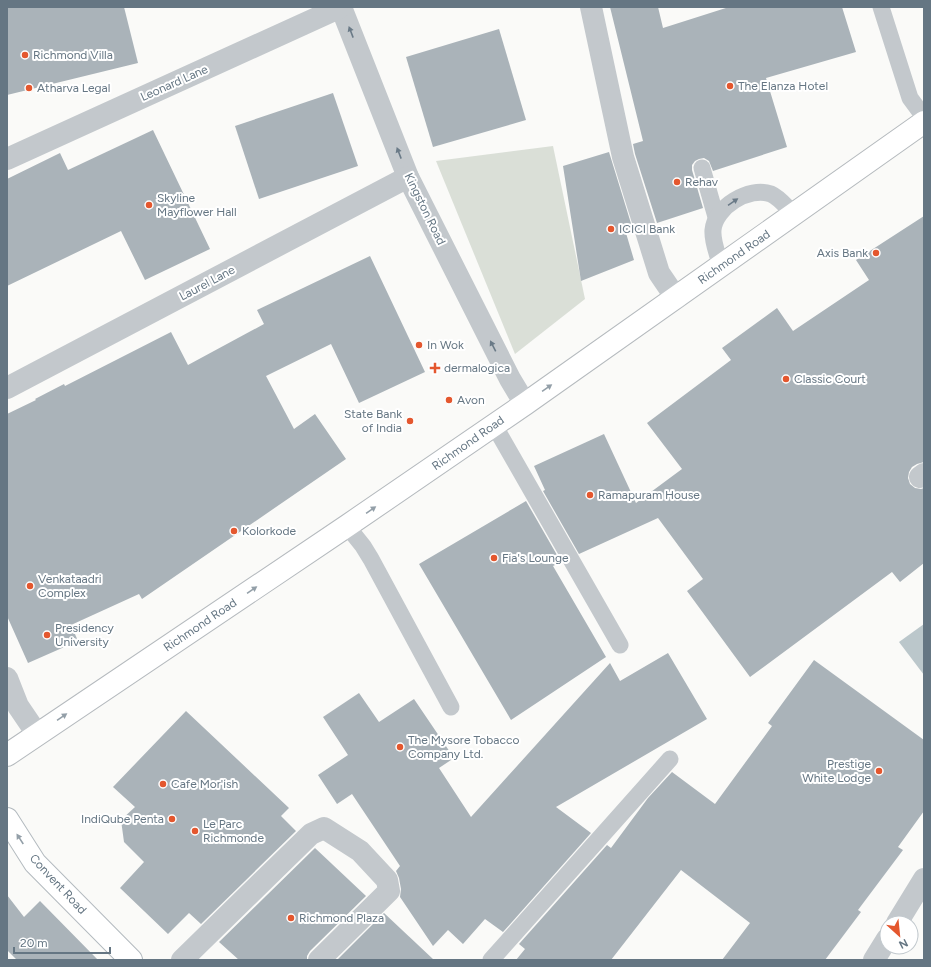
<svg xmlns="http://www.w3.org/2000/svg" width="931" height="967" viewBox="0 0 931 967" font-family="Figtree,sans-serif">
	<rect width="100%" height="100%" fill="#fafaf8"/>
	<!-- green -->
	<polygon fill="#dadfd7" points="553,146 585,299 515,354 436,161"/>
	<!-- water -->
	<polygon fill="#bbc7cb" points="924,624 924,675 899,642"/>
	<!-- building -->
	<g fill="#aab3b9">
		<polygon points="7,7 124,7 138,63 7,95"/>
		<polygon points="610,7 658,7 663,28 729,7 842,7 856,52 766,78 787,147 713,171 709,161 704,158 699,159 695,161 692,165 692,170 703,208 657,223 635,154 633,144 643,141"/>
		<polygon points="499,29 526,120 433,147 406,57"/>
		<polygon points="333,93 358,166 259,199 235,126"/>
		<polygon points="153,130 210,249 145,280 121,231 7,286 7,179 60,153 68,170"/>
		<polygon points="609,152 633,230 626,233 634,260 581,281 563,166"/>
		<polygon points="924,216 924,462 917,464 912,467 909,472 908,478 910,484 915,488 921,489 924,488 924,563 900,582 892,572 750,677 687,591 703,579 658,518 579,554 543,491 545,490 534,466 604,434 636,503 682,469 647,423 731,360 722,348 777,308 793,331 869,280 856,260"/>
		<polygon points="370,256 425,372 359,403 331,344 266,376 294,429 315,414 346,459 142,599 139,594 71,625 78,641 28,663 7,616 7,414 36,400 35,399 64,384 65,386 171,332 188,365 264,324 257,310"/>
		<polygon points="526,501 561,562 553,566 606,657 511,720 419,564"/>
		<polygon points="668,653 707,719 556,807 591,833 503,932 485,919 463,944 448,930 433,946 400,897 401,889 399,878 396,871 400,866 352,794 337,804 318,775 348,755 323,717 359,693 379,722 414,699 454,758 439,768 471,817 610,663 620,681"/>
		<polygon points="814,660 924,740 924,811 898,847 903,850 858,910 861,912 825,960 722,960 750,923 681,870 611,960 516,960 525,949 519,944 607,845 611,848 648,798 672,772 715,804 772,726 768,723"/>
		<polygon points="186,711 289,808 281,816 296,831 201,924 189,913 168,934 120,888 144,862 124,842 121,820 135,807 113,787"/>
		<polygon points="315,848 366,896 310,951 307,956 307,960 239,960 219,942"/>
		<polygon points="7,895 24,917 40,901 98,960 17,960 7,950"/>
		<polygon points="384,913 434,960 337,960"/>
	</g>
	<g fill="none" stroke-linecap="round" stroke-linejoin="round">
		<!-- secondary casing -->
		<g stroke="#b3babf" stroke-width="24">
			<polyline id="secondary" points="7,819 35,863 131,960"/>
		</g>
		<!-- primary casing -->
		<g stroke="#b5babe" stroke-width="24">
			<polyline id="primary" points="7,755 347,526 525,404 924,122"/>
		</g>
		<!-- lane -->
		<g stroke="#c3c8cc" stroke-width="17">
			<polyline points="881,7 910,98 924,117"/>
			<polyline points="702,168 716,217"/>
			<path d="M721,266C718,255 712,242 713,230C715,207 749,186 771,194C780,198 787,208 794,214"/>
			<polyline points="494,425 620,645"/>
			<polyline points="347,526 363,546 371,559 451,707"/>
			<polyline points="491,960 670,759"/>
		</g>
		<!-- street -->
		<g stroke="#c3c8cc" stroke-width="22">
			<polyline points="341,7 408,177 510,379 525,404"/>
			<polyline points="591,7 623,157 659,273 676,298"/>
			<polyline points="7,159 341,7"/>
			<polyline points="7,388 408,177"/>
			<polyline points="920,477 924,474"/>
			<polyline points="7,678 18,706 37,734"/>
			<polyline points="897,923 924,879"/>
			<polyline points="182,960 311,834 324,828 360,851 387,880 389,891 319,960"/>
			<polyline points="874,960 887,939"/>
		</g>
		<!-- secondary -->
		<use href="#secondary" stroke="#fff" stroke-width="22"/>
		<!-- primary -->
		<use href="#primary" stroke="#fff" stroke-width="22"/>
	</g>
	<!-- one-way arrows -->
	<defs><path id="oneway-solid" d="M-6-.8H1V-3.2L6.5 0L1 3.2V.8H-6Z"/></defs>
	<g fill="#6a7a87">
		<use href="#oneway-solid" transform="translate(351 32) rotate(-111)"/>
		<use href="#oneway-solid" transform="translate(399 153) rotate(-111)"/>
		<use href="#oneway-solid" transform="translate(733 202) rotate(-34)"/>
		<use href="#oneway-solid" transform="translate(493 346) rotate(-117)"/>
	</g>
	<g fill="#939fa8">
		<use href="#oneway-solid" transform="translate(547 388) rotate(-35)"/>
		<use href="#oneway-solid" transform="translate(371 510) rotate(-35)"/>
		<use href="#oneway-solid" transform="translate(252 590) rotate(-34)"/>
		<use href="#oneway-solid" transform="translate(62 717) rotate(-34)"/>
		<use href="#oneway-solid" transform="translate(20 839) rotate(-123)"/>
	</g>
	<!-- markers -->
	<g fill="#e4572e" stroke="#fff" stroke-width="1.5">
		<circle cx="25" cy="55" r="4"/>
		<circle cx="730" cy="86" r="4"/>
		<circle cx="29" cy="88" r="4"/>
		<circle cx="677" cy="182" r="4"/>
		<circle cx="149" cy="205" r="4"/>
		<circle cx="611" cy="229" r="4"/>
		<circle cx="876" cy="253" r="4"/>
		<circle cx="419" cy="345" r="4"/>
		<path d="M433 362h4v4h4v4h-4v4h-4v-4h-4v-4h4z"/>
		<circle cx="786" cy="379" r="4"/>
		<circle cx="449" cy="400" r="4"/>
		<circle cx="410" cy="421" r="4"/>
		<circle cx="590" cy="495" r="4"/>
		<circle cx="234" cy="531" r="4"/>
		<circle cx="494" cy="558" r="4"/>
		<circle cx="30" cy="586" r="4"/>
		<circle cx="47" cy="635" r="4"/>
		<circle cx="400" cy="747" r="4"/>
		<circle cx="879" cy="771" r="4"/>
		<circle cx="163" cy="784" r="4"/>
		<circle cx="172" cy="819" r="4"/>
		<circle cx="195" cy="831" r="4"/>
		<circle cx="291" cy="918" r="4"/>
	</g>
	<g text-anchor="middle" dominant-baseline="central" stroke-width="4" stroke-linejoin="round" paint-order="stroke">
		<!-- poi labels -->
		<g font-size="12" fill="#657683" stroke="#fff" text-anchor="start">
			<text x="33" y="55">Richmond Villa</text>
			<text x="738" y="86">The Elanza Hotel</text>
			<text x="37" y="88">Atharva Legal</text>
			<text x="685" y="182">Rehav</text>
			<text x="157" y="198">Skyline<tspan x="157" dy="14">Mayflower Hall</tspan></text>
			<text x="619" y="229">ICICI Bank</text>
			<text x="868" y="253" text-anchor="end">Axis Bank</text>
			<text x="427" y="345">In Wok</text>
			<text x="444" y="368">dermalogica</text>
			<text x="794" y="379">Classic Court</text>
			<text x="457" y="400">Avon</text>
			<text x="402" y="414" text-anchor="end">State Bank<tspan x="402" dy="14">of India</tspan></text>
			<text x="598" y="495">Ramapuram House</text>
			<text x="242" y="531">Kolorkode</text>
			<text x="502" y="558">Fia's Lounge</text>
			<text x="38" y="579">Venkataadri<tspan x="38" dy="14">Complex</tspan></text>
			<text x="55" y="628">Presidency<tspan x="55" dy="14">University</tspan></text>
			<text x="408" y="740">The Mysore Tobacco<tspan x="408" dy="14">Company Ltd.</tspan></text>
			<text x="871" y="764" text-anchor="end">Prestige<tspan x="871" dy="14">White Lodge</tspan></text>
			<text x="171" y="784">Cafe Mor'ish</text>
			<text x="164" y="819" text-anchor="end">IndiQube Penta</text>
			<text x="203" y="824">Le Parc<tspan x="203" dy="14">Richmonde</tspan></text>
			<text x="299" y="918">Richmond Plaza</text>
		</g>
		<!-- street labels -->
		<g font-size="12" fill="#657683" stroke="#fff">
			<text transform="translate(174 83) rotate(-24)">Leonard Lane</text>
			<text transform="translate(425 209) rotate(64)">Kingston Road</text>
			<text transform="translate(734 257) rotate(-35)">Richmond Road</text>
			<text transform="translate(207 283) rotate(-28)">Laurel Lane</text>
			<text transform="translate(468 443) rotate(-35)">Richmond Road</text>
			<text transform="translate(200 625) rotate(-34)">Richmond Road</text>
			<text transform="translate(58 884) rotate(47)">Convent Road</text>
		</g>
	</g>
	<!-- border -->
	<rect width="931" height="967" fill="none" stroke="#657683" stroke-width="16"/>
	<!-- north arrow -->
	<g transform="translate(899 935) rotate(153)"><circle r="19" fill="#ffffff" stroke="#c1c8cd"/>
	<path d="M0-3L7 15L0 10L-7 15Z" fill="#e4572e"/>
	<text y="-6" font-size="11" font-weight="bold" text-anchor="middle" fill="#657683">N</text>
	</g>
	<!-- scale -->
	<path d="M14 947v6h96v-6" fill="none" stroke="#657683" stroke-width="2"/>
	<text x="20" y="947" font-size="12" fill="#657683" stroke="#ffffff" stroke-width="3" paint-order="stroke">20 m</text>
</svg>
